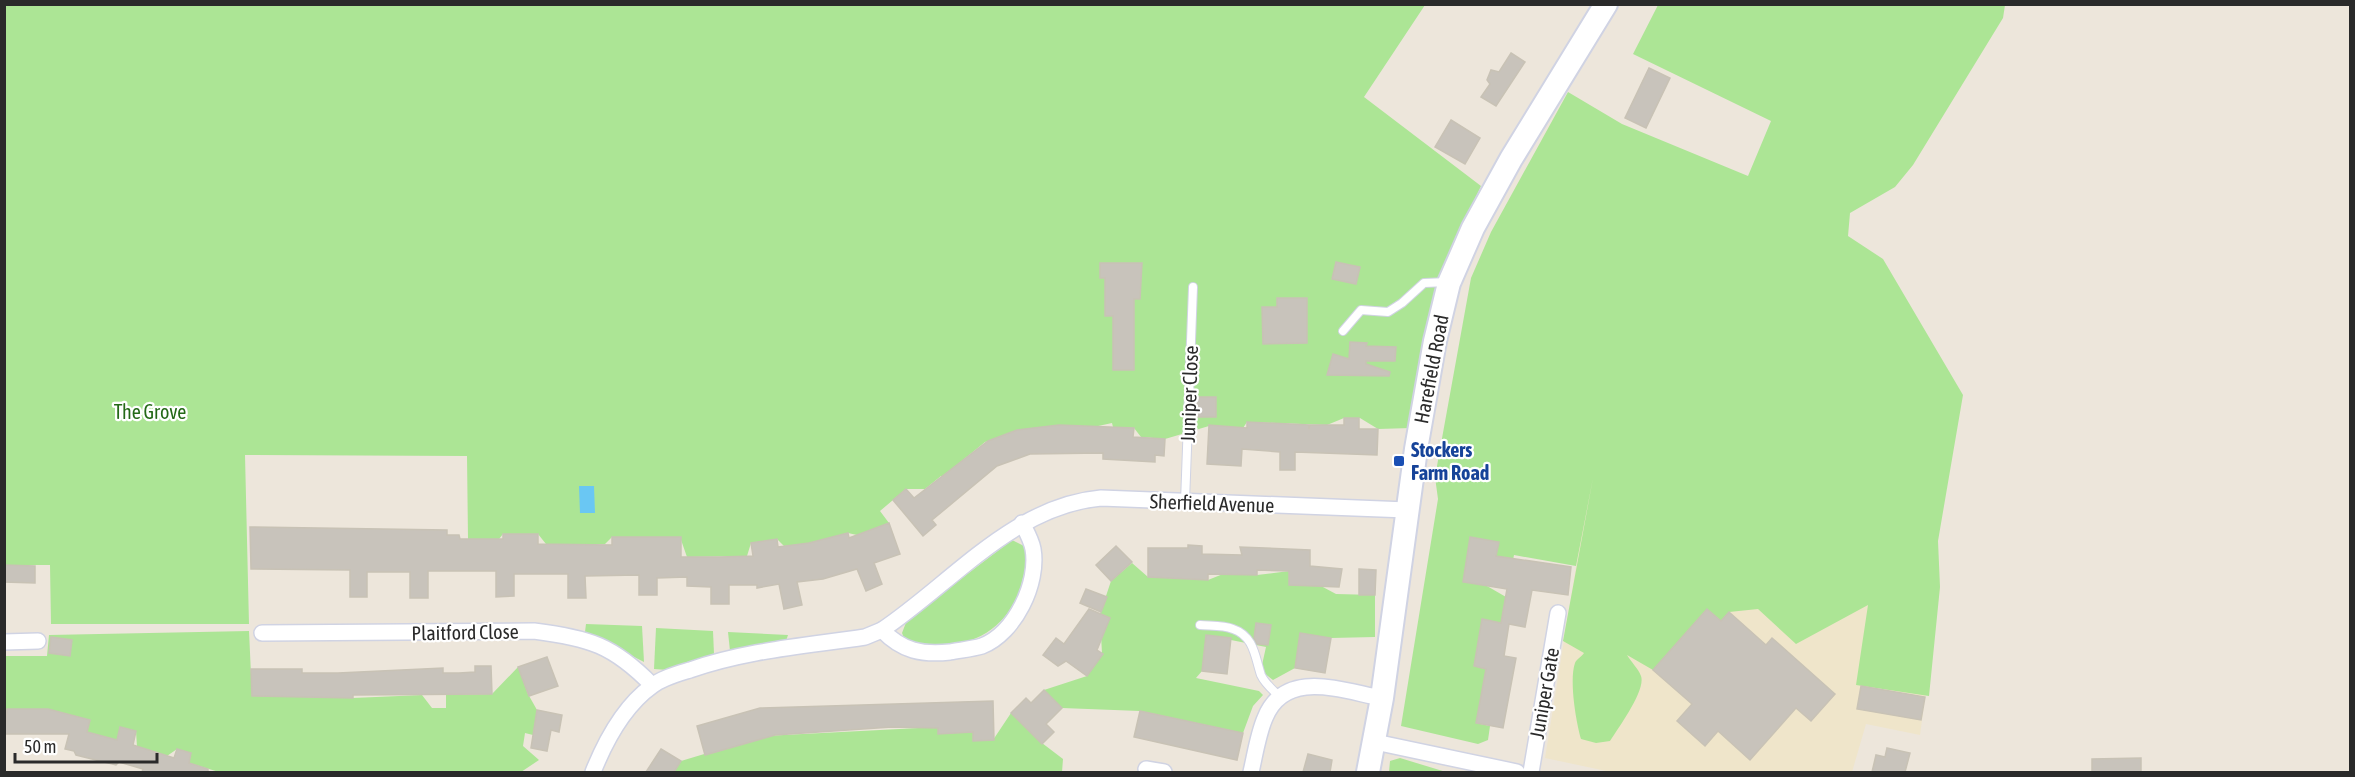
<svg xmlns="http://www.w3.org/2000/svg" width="2355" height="777" viewBox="0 0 2355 777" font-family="'Asap Condensed',sans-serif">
	<rect width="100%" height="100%" fill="#ede6db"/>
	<!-- education -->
	<polygon fill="#efe5ca" points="1598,451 1940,587 1920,735 1866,724 1852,772 1611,772 1545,758 1583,523"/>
	<!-- green -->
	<g fill="#ace595">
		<polygon points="5,5 1425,5 1364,97 1481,186 1442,268 1411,428 1378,429 1360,418 1344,418 1327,425 1247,422 1243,428 1209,426 1165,439 1141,437 1134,428 1113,427 1112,423 1089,428 1059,425 1015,431 985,442 958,464 961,480 941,476 925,489 906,489 880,511 889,523 857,535 848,533 811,543 784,546 777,539 751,543 747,556 687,557 680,537 612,537 605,544 546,544 538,534 503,534 499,539 468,539 467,456 245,455 249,624 51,624 50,565 5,565"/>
		<path d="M1658,5H2005L2003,18L1913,165L1895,187L1850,213L1848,236L1883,259L1963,395L1938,541L1940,587L1929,696L1856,685L1868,605L1796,644L1758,609L1729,612L1721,621L1707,609L1653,670L1627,655C1631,662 1638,668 1641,676C1646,690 1619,727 1610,741L1596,743L1581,739C1576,722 1569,680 1575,663C1576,660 1582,656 1584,653L1563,641L1593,478L1576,566L1514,555L1511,570L1487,586L1506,597L1501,623L1483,620L1474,666L1486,669L1476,723L1490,726L1488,740L1478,744L1401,726L1438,499L1435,477L1471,278L1491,232L1568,92L1622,124L1748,176L1771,121L1633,54Z"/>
		<path d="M1012,540L1024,546C1029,558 1025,570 1022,582C1008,637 956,656 905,640L902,633L907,620Z"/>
		<polygon points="1132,563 1148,577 1208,580 1223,574 1257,575 1289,571 1289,585 1321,586 1336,594 1375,595 1375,637 1331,638 1300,634 1295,668 1273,680 1264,673 1262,665 1266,647 1206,635 1202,671 1196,678 1259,691 1263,695 1253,706 1243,733 1140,711 1062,708 1044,690 1087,676 1102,654 1100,614 1111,581"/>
		<polygon points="586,624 642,626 644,662 585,632"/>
		<polygon points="656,628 713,631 714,654 668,670 654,669"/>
		<polygon points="249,631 252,696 353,698 422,695 432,708 446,708 446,695 492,694 518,667 528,694 537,710 533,735 525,733 523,746 539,760 521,772 219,772 189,763 191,753 177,749 167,756 137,747 136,731 120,727 117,740 87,732 90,720 51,713 51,709 8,709 5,712 5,656 47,656 49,635"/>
		<polygon points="728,632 788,635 786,641 730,651"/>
		<polygon points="1011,713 1042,743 1063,759 1062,772 674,772 681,761 764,736 938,727 938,733 973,732 974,741 993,740"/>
		<polygon points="1400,758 1446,772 1389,772 1390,761"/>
	</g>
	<!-- water -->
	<polygon fill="#6ac7f3" points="579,486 594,486 595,513 580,513"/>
	<!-- building -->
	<g fill="#c8c3bb" stroke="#c8c2b5" stroke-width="1.5">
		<polygon points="1511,53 1525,62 1496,106 1481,97 1490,84 1487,80 1491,70 1499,72"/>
		<polygon points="1649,68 1670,78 1646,128 1625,118"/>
		<polygon points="1451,120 1480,138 1465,164 1435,147"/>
		<polygon points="1336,262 1360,267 1356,284 1332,279"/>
		<polygon points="1100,263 1142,263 1140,299 1134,299 1134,370 1113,370 1113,316 1105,316 1105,278 1100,278"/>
		<polygon points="1277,298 1307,298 1307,343 1263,344 1262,307 1277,307"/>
		<polygon points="1350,342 1367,343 1366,346 1396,347 1395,361 1366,361 1366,364 1390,372 1389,376 1327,375 1333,354 1349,359"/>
		<rect x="1196" y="397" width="20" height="20"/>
		<polygon points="1344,418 1359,418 1359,429 1378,429 1377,455 1295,452 1295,470 1280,470 1280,452 1242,449 1241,466 1207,464 1209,425 1247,428 1247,422 1309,425 1309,429 1310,425 1344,425"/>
		<polygon points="1059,425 1134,428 1133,437 1165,439 1164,456 1155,455 1155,462 1103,459 1103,453 1030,454 997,466 932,520 936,525 923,536 893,500 906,489 914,498 988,441 1017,430"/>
		<polygon points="889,523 900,554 874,563 882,584 866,591 857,569 823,579 797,582 802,605 784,609 779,584 757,588 757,585 729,585 729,604 711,604 711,587 687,586 687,577 657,578 657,595 639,595 639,575 585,576 586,598 568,598 568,574 514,574 514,596 496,597 496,571 428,571 428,598 410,598 410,572 367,572 367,597 350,597 350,570 251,569 250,527 447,530 447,535 459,535 460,539 503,539 503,534 538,534 538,544 612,545 612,537 681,537 681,557 720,557 753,556 751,543 777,539 778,547 809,543 848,533 849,538"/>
		<polygon points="1470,537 1499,542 1496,556 1571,567 1568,595 1532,590 1525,627 1509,624 1504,656 1516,658 1503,728 1476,723 1486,669 1474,666 1482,619 1501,623 1507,589 1463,582"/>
		<polygon points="1188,545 1202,546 1202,554 1242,555 1240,547 1310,550 1310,566 1342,569 1339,587 1289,585 1289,571 1257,570 1257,575 1208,574 1208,580 1148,577 1148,548 1188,548"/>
		<polygon points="1116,546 1132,562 1111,581 1096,565"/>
		<polygon points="4,565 35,566 35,583 4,582"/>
		<polygon points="1359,569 1376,570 1375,595 1359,595"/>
		<polygon points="1086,589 1107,597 1101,612 1080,603"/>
		<polygon points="1089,609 1110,618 1097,650 1103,654 1087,676 1066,661 1058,666 1043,655 1056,638 1064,644"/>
		<polygon points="1707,609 1721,621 1729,612 1766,645 1772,638 1835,694 1811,721 1796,708 1750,760 1718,731 1705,746 1677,721 1692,704 1653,670"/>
		<polygon points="1256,623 1271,625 1268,645 1257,644 1254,638"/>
		<polygon points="1300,633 1331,638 1325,673 1295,668"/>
		<polygon points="1206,635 1231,638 1227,674 1202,671"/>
		<polygon points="51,637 72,640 70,656 49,653"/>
		<polygon points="547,657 558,686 529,696 518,667"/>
		<polygon points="475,666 491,666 492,694 353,695 353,698 252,696 251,669 302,669 302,673 338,673 443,668 443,673 459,673 475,672"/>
		<polygon points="1861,686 1925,697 1921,720 1857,709"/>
		<polygon points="1044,690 1062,708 1046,724 1054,732 1042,744 1011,713 1026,698 1031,703"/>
		<polygon points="993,701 994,740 973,741 973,732 938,734 938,728 892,727 775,735 705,755 697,726 760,708"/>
		<polygon points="7,709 48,709 90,720 87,732 117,740 120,727 136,731 133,745 174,758 177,749 191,753 189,763 208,769 208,772 142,772 143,769 119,762 116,765 76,755 74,751 65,749 69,734 4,734"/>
		<polygon points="537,710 562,715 559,732 551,730 547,751 531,748"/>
		<polygon points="1140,711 1243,733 1237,760 1134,737"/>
		<polygon points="1887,748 1910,753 1905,772 1872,772 1876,755 1885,757"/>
		<polygon points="661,749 681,761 674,772 646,772"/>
		<polygon points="1308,754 1332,760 1330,772 1303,772"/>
		<polygon points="2141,758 2141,772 2092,772 2092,759"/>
	</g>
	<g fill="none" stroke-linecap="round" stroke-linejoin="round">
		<!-- lane casing -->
		<g stroke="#d0d3e3" stroke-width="10">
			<g id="lane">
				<polyline points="1343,331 1361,310 1388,312 1402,303 1424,283 1448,282"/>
				<polyline points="1185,502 1193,287"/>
				<path d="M1200,625C1210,626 1223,625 1233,629C1254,636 1255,657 1261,675C1265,684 1273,690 1279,696"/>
			</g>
		</g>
		<!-- street casing -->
		<g stroke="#d0d3e3" stroke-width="18">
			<g id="street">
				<path d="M882,630C902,651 922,655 950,652C960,650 972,649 982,646C1015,633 1039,583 1033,549C1031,539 1026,531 1022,523"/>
				<path d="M262,633L534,631C589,638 613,645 652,685"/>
				<polyline points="4,642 38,641"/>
				<polyline points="1375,742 1517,772"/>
				<polyline points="1146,769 1164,772"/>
				<path d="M593,772C605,742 624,706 652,686C662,678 677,674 690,670C747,650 806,646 865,637L882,630C952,583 1013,506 1101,498L1407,510"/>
				<path d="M1251,772C1255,755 1258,734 1265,718C1285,668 1342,691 1382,698"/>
				<polyline points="1531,772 1558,613"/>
			</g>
		</g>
		<!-- secondary casing -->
		<g stroke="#d0d3e3" stroke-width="26">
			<polyline id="secondary" points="1368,772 1382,698 1416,449 1435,341 1449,283 1473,228 1511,159 1606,4"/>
		</g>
		<!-- lane -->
		<use href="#lane" stroke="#fff" stroke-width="8"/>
		<!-- street -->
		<use href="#street" stroke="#fff" stroke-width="15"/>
		<!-- secondary -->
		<use href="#secondary" stroke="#fff" stroke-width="22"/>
	</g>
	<!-- markers -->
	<rect fill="#1a4fb4" stroke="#fff" stroke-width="2" x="1393" y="455" width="12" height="12" rx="3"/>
	<g text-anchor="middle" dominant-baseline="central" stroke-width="4.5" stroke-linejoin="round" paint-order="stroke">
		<!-- street labels -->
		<g font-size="20" fill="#2a2a2a" stroke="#fff">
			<text transform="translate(1431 369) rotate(-79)">Harefield Road</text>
			<text transform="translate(1189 394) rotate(-88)">Juniper Close</text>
			<text transform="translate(1212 503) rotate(2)">Sherfield Avenue</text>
			<text transform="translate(465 632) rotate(-1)">Plaitford Close</text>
			<text transform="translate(1544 693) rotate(-80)">Juniper Gate</text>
		</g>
		<!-- park labels -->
		<g font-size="20" fill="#246917" stroke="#fff">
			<text x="150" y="411">The Grove</text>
		</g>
		<!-- transit labels -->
		<g font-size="20" font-weight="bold" fill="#164399" stroke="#fff" text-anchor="start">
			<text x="1411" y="449">Stockers<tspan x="1411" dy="23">Farm Road</tspan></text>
		</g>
	</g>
	<!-- border -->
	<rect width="2355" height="777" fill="none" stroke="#2a2a2a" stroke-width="12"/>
	<!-- scale -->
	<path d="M15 753v9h142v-9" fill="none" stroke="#2a2a2a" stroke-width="3"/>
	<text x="24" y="753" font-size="18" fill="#2a2a2a" stroke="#ffffff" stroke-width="4.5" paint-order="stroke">50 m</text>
</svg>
